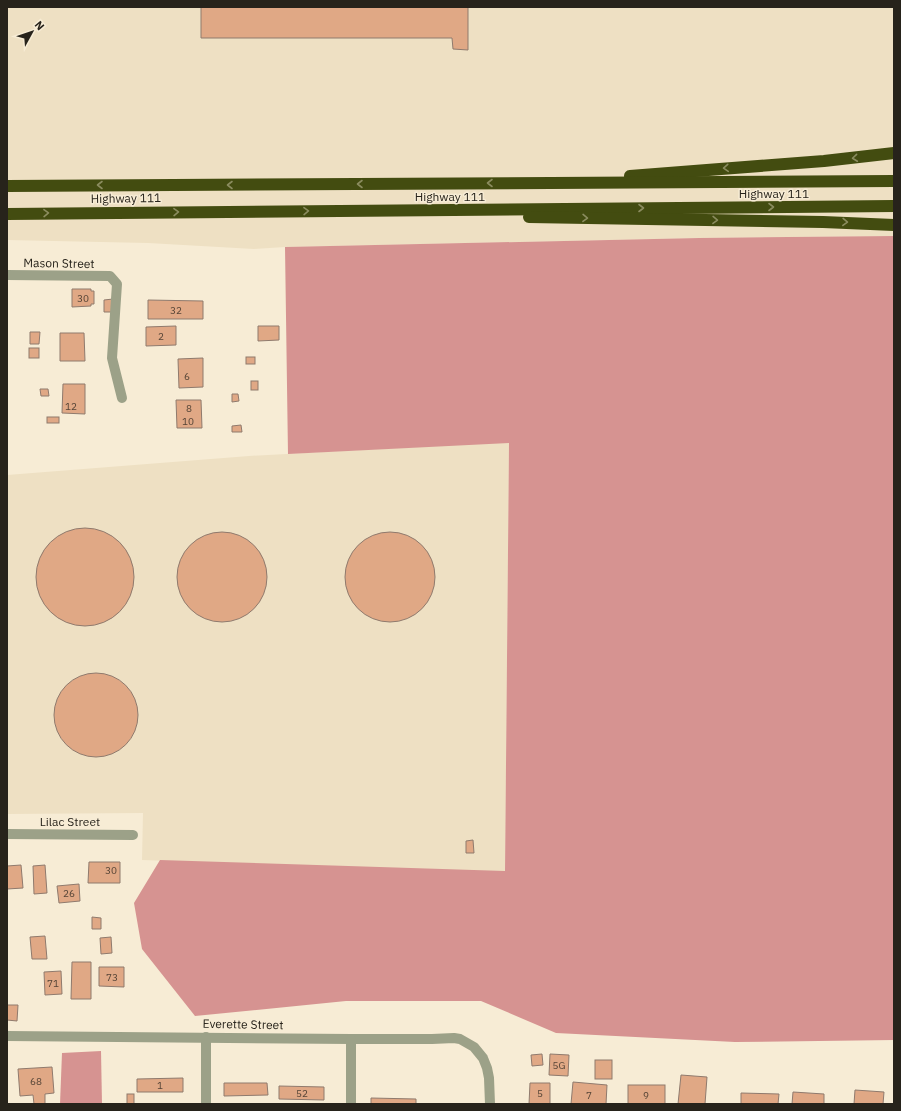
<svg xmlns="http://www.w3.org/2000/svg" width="901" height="1111" viewBox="0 0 901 1111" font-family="'IBM Plex Sans',sans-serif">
	<rect width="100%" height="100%" fill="#f7ecd5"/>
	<!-- built -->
	<g fill="#eee0c3">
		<polygon points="7,7 894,7 894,236 699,238 285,247 254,249 148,243 7,240"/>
		<polygon points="509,442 505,872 142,860 143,813 7,814 7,475 249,456"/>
	</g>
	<!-- forest -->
	<g fill="#d69391">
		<polygon points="894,236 894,1040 735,1042 556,1033 481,1001 346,1001 195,1016 142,949 134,903 160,860 505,871 509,443 288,454 285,247 699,238"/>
		<polygon points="101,1051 102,1104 60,1104 62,1053"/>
	</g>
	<!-- building -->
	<g fill="#e0a885" stroke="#8f7a6d">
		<polygon points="201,7 468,7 468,50 453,49 452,38 201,38"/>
		<polygon points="72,289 91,289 91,291 94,291 94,304 91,304 91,306 72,307"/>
		<polygon points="113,299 114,312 104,312 104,300"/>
		<polygon points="148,300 203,301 203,319 148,319"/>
		<polygon points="176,326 176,345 146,346 146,327"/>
		<polygon points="258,326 279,326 279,340 258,341"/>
		<polygon points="30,332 40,332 39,344 30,344"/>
		<polygon points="60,333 84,333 85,361 60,361"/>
		<rect x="29" y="348" width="10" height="10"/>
		<rect x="246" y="357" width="9" height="7"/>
		<polygon points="203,358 203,387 179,388 178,359"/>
		<rect x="251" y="381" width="7" height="9"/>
		<polygon points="63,384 85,384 85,414 62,413"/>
		<polygon points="40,389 48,389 49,396 41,396"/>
		<polygon points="232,394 238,394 239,401 232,402"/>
		<polygon points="176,400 201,400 202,428 177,428"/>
		<rect x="47" y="417" width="12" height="6"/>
		<polygon points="241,425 242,432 232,432 232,426"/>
		<circle cx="85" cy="577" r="49"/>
		<circle cx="390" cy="577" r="45"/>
		<circle cx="222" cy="577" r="45"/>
		<circle cx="96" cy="715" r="42"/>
		<polygon points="473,840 474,853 466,853 466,841"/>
		<polygon points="89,862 120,862 120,883 88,883"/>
		<polygon points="21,865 23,888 7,889 7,866"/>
		<polygon points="45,865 47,893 34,894 33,866"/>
		<polygon points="79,884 80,901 59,903 57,886"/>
		<polygon points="92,917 101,918 101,929 92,929"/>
		<polygon points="45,936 47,959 32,959 30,937"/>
		<polygon points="111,937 112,953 101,954 100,938"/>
		<polygon points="72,962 91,962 91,999 71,999"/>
		<polygon points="99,967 124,967 124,987 99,986"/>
		<polygon points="61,971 62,994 45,995 44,972"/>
		<polygon points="7,1005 18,1005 17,1021 7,1020"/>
		<polygon points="542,1054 543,1065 532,1066 531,1055"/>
		<polygon points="550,1054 569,1055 568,1076 549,1075"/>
		<rect x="595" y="1060" width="17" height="19"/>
		<polygon points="52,1067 54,1093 45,1094 45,1104 34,1104 33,1095 20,1096 18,1069"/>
		<polygon points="681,1075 707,1077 705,1104 678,1104"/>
		<polygon points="183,1078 183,1092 137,1092 137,1079"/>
		<polygon points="573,1082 607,1085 606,1104 571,1104"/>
		<polygon points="224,1083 267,1083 268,1095 224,1096"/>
		<polygon points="530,1083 550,1083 550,1104 529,1104"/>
		<rect x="628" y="1085" width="37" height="19"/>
		<polygon points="279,1086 324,1087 324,1100 279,1099"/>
		<polygon points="855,1090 884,1092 883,1104 854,1104"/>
		<polygon points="793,1092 824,1094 824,1104 792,1104"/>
		<polygon points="741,1093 779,1094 778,1104 741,1104"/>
		<rect x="127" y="1094" width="7" height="10"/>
		<polygon points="371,1098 416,1099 416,1104 371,1104"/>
	</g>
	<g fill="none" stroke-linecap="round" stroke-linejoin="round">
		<!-- minor -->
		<g stroke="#9ca188" stroke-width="10">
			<polyline points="7,275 110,276 117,284 112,358 122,398"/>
			<polyline points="7,834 133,835"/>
			<polyline points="7,1036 351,1039 432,1039 454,1038 460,1039 474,1047 483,1058 487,1068 489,1078 490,1104"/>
			<polyline points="206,1104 206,1037"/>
			<polyline points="351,1104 351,1039"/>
		</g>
		<!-- motorway -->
		<g stroke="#434c10" stroke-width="12">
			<polyline points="630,176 824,161 894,153"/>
			<polyline points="7,186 894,181"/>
			<polyline points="7,214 894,206"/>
			<polyline points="529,217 823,222 894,225"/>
		</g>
	</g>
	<!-- one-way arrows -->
	<defs><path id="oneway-chevron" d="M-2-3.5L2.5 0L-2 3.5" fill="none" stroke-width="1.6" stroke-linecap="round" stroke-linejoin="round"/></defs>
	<g stroke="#8b8c5f">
		<use href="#oneway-chevron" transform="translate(855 158) rotate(174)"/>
		<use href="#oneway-chevron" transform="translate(726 168) rotate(176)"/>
		<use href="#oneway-chevron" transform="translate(490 183) rotate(180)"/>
		<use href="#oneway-chevron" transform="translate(360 184) rotate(180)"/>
		<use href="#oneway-chevron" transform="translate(100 185) rotate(180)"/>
		<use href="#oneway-chevron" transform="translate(230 185) rotate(180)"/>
		<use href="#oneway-chevron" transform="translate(771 207)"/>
		<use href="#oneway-chevron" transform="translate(641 208)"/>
		<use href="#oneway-chevron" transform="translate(306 211) rotate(-1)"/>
		<use href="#oneway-chevron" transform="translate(176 212) rotate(-1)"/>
		<use href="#oneway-chevron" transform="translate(46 213) rotate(-1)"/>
		<use href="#oneway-chevron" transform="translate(585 218) rotate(1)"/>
		<use href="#oneway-chevron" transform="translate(715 220) rotate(1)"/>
		<use href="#oneway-chevron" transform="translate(845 222) rotate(2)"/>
	</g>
	<g text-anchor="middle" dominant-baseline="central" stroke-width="3" stroke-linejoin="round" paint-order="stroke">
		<!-- number labels -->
		<g font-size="10" fill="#554436">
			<text x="83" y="298">30</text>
			<text x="176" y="310">32</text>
			<text x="161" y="336">2</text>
			<text x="187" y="376">6</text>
			<text x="71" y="406">12</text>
			<text x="189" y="408">8</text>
			<text x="188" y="421">10</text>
			<text x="111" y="870">30</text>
			<text x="69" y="893">26</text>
			<text x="112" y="977">73</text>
			<text x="53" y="983">71</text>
			<text x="559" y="1065">5G</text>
			<text x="36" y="1081">68</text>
			<text x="160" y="1085">1</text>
			<text x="302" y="1093">52</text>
			<text x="540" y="1093">5</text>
			<text x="589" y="1095">7</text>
			<text x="646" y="1095">9</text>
		</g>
		<!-- street labels -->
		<g font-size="12" fill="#27231b" stroke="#f7ecd5">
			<text x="774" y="193">Highway 111</text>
			<text x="450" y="196">Highway 111</text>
			<text transform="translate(126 198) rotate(-1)">Highway 111</text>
			<text transform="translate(59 263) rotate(1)">Mason Street</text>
			<text x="70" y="821">Lilac Street</text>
			<text transform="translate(243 1024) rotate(1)">Everette Street</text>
		</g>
	</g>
	<!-- border -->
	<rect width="901" height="1111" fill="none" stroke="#27231b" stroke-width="16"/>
	<!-- north arrow -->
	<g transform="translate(32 32) rotate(50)" stroke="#f7ecd5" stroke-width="3" paint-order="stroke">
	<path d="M0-3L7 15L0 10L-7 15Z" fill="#27231b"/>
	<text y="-6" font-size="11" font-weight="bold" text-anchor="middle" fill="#27231b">N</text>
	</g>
</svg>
